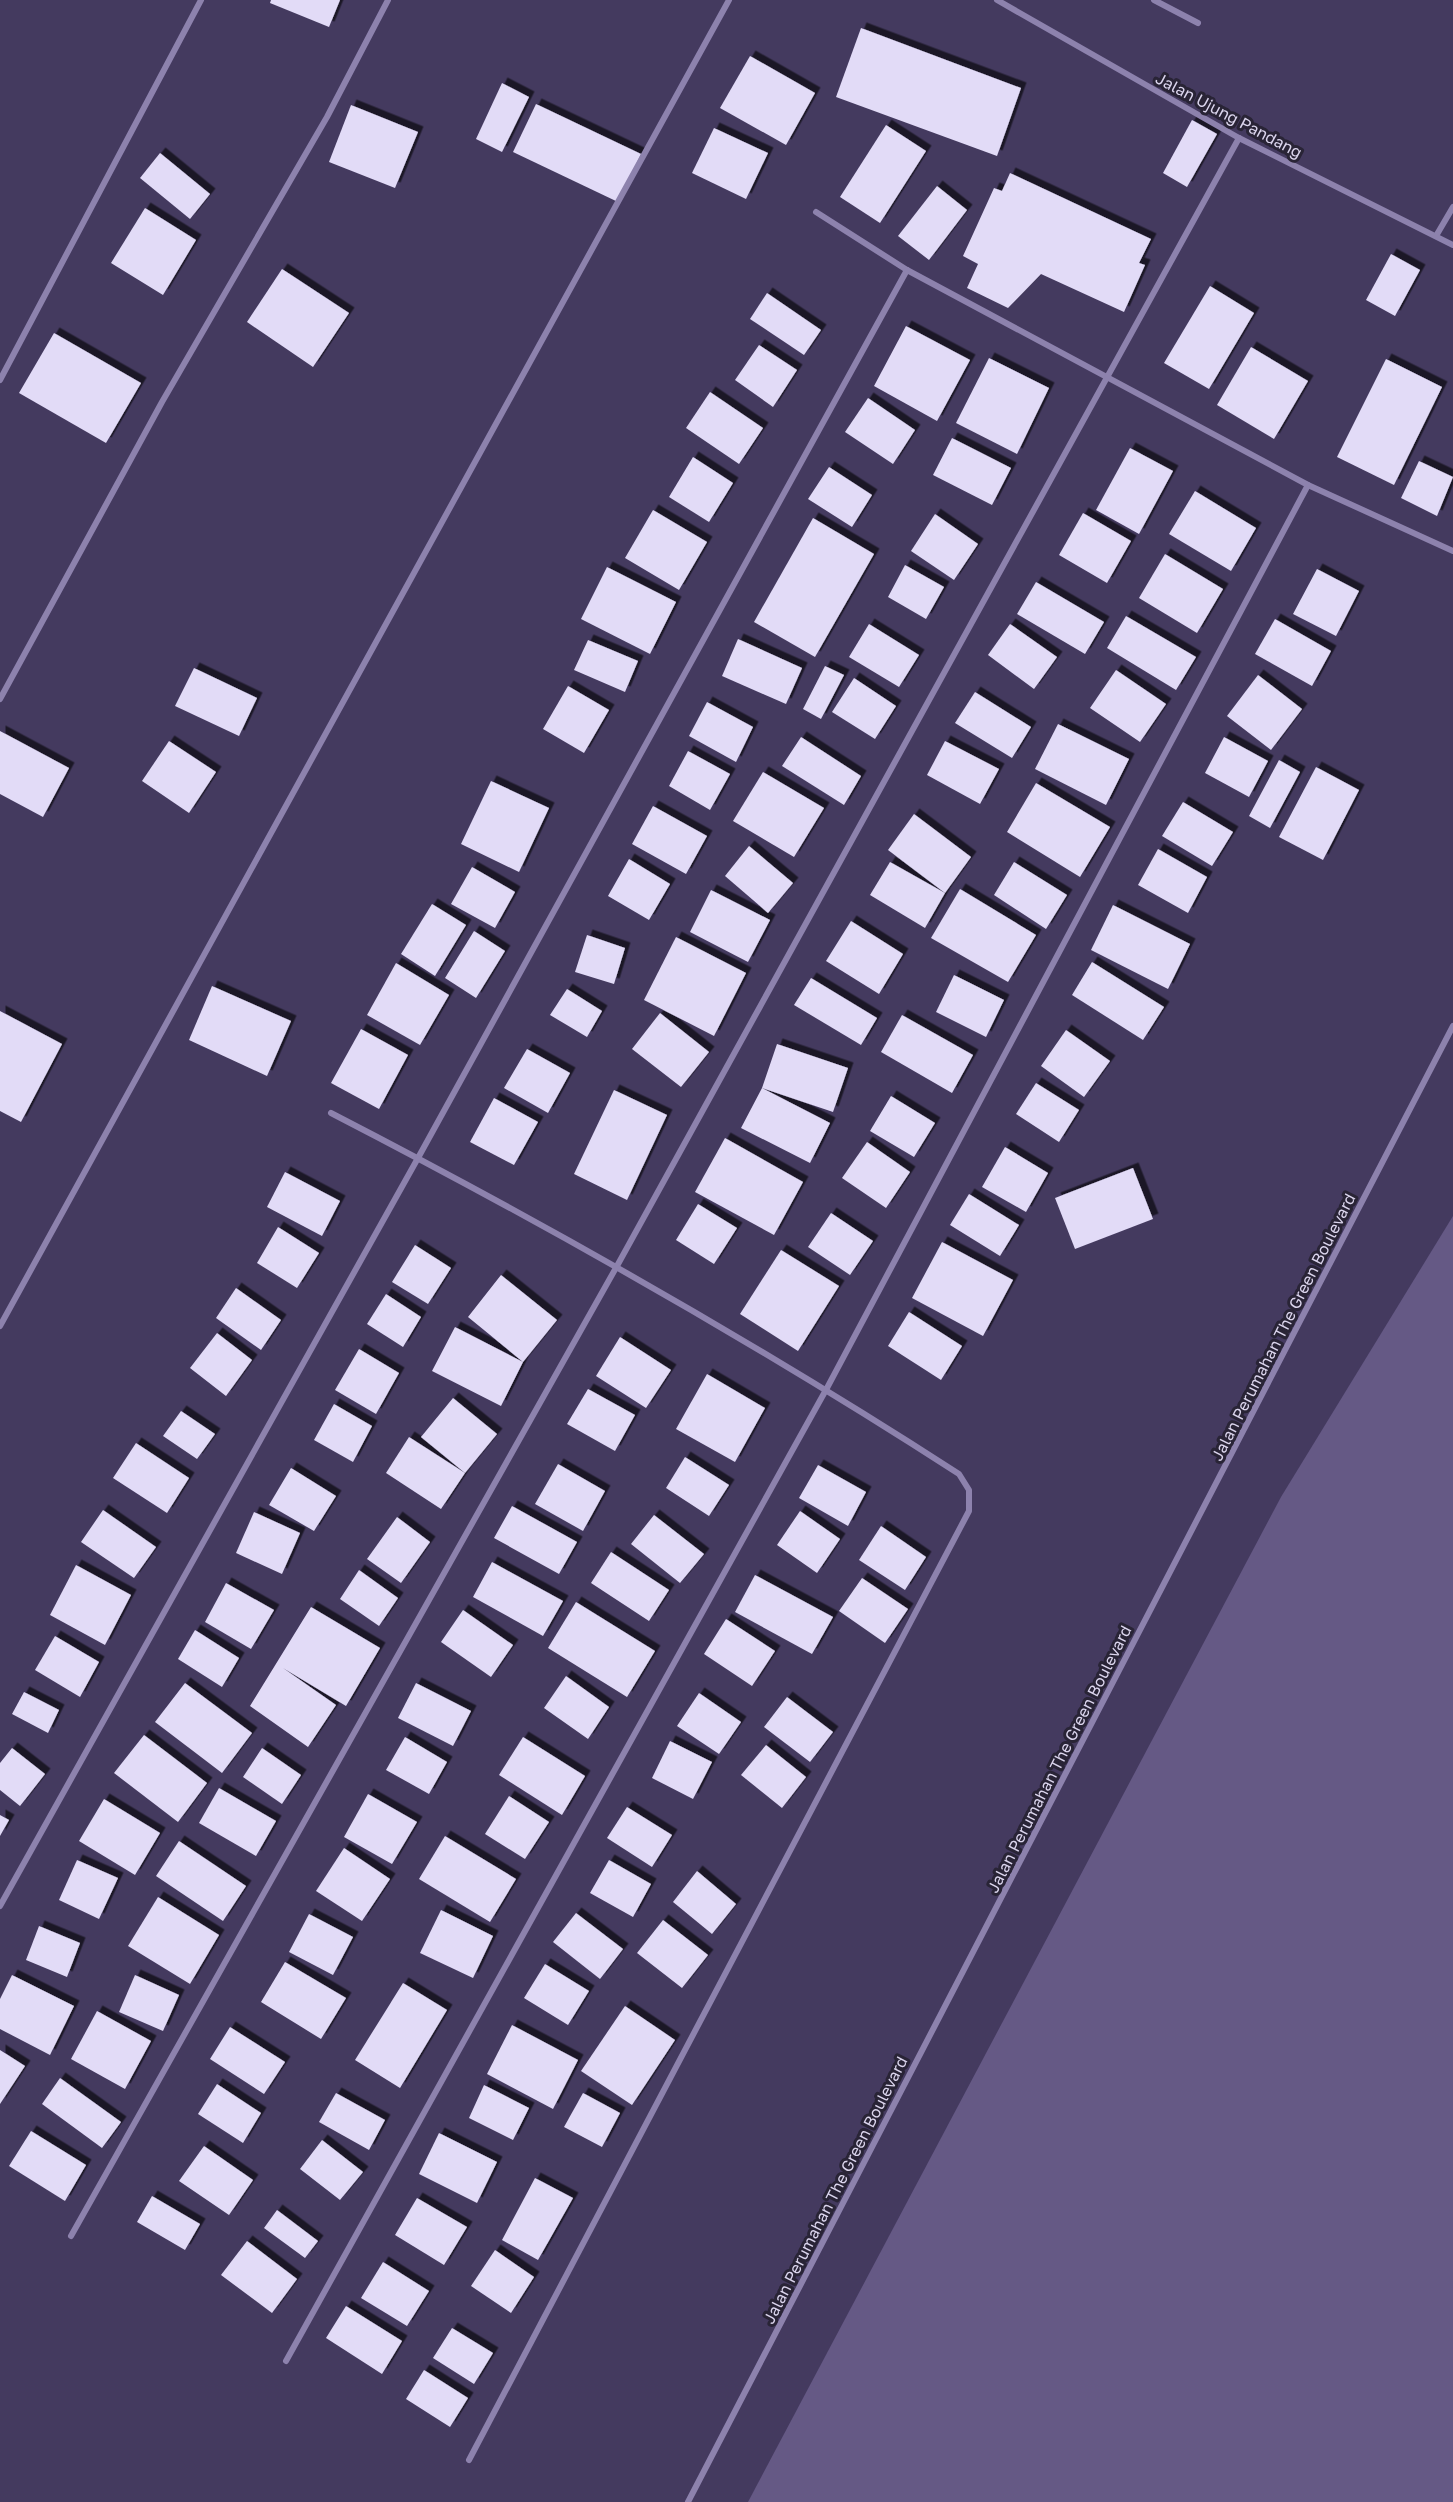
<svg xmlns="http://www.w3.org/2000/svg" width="1453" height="2502" viewBox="0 0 1453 2502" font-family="'Golos Text',sans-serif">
	<defs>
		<filter id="shadow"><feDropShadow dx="5.5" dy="-5.5" stdDeviation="0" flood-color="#0009"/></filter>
	</defs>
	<rect width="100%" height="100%" fill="#443a5f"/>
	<!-- green -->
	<polygon fill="#655985" points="1453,1216 1453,2502 748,2502 1281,1497"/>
	<!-- building -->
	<g fill="#e2dbf7" filter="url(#shadow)">
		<polygon points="271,0 340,0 329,27 270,3"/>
		<polygon points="861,28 1021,88 997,156 836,97"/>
		<polygon points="750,56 815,93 786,145 720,108"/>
		<polygon points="502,83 529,97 502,152 476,139"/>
		<polygon points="536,104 641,154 618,202 513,152"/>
		<polygon points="351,105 418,132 395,188 329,162"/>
		<polygon points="1192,120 1217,134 1187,187 1163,173"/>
		<polygon points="886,125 926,151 880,223 840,197"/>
		<polygon points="714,128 768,153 746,199 692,173"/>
		<polygon points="160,153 210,194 190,219 140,178"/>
		<polygon points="1010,173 1151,239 1139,263 1145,265 1124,312 1041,274 1008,308 967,288 978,264 963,256 994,188 1002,191"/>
		<polygon points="937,186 967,210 929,260 898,236"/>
		<polygon points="145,208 196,240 163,295 111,263"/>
		<polygon points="1391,254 1420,270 1395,316 1366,300"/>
		<polygon points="282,269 349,313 313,367 247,322"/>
		<polygon points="1210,286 1254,313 1209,389 1164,363"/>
		<polygon points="767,293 821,330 804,355 750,319"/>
		<polygon points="906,326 970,360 937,421 874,386"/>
		<polygon points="54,333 141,383 106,443 19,393"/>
		<polygon points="759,345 797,370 773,407 735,380"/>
		<polygon points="1251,347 1308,381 1274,439 1217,405"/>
		<polygon points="989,358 1049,388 1017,454 956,423"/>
		<polygon points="1386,359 1442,387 1394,485 1337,457"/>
		<polygon points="710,392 763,428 739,464 686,428"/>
		<polygon points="868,398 915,430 893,464 845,432"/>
		<polygon points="952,438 1011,468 992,505 933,475"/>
		<polygon points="1130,448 1173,471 1139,534 1096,510"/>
		<polygon points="693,457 733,483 709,522 669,497"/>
		<polygon points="1419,461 1453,477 1437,516 1401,498"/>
		<polygon points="829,467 872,495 852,527 808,499"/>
		<polygon points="1195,491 1256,528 1231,571 1169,534"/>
		<polygon points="653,510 707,542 679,590 625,558"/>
		<polygon points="1083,513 1131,541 1107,583 1059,555"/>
		<polygon points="935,514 978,544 954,580 911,551"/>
		<polygon points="813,518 874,554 815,657 754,622"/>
		<polygon points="1165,554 1223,589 1197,633 1139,598"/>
		<polygon points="905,565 944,587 926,619 888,597"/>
		<polygon points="607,567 676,602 650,654 581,619"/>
		<polygon points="1317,569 1359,591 1336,636 1293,614"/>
		<polygon points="1036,582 1104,622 1085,654 1017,614"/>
		<polygon points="1126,616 1196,657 1176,690 1107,648"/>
		<polygon points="1275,619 1331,651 1312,686 1255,654"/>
		<polygon points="869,624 919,655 899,687 849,657"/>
		<polygon points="1010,624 1057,657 1034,689 988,655"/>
		<polygon points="738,639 802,668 786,704 722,676"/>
		<polygon points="588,640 638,661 625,692 574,670"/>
		<polygon points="825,666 844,675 821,719 803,709"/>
		<polygon points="194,668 257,698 239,736 175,706"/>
		<polygon points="1116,670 1166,704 1140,742 1090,708"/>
		<polygon points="1258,675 1302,709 1271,750 1227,716"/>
		<polygon points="854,678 896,706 875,739 832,712"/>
		<polygon points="568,686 609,710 584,753 543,729"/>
		<polygon points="975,692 1031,727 1012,758 955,723"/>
		<polygon points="707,702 753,727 736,762 689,736"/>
		<polygon points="1058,724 1129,759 1106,805 1035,769"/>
		<polygon points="0,731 69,768 43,817 0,794"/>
		<polygon points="801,737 861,776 844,805 782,766"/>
		<polygon points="1224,737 1268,761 1249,797 1205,773"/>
		<polygon points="169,741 216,772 189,813 142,781"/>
		<polygon points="945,741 999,769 980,804 927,775"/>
		<polygon points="688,751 730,774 710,810 669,786"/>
		<polygon points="1279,760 1300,772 1270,828 1249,816"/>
		<polygon points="1316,767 1359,790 1323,860 1279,837"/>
		<polygon points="763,772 824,808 794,857 733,821"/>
		<polygon points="491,781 549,808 519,872 461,844"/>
		<polygon points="1036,783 1110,827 1080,877 1007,832"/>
		<polygon points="1183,802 1233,832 1212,866 1162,836"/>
		<polygon points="653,806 707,836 686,874 632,844"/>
		<polygon points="914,814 971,857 945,893 888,850"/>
		<polygon points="749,846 793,883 768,913 725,876"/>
		<polygon points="1158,849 1207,877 1188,913 1138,885"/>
		<polygon points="629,859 670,884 649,920 608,896"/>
		<polygon points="890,862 945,893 925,928 870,895"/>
		<polygon points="1014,862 1067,895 1046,929 994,895"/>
		<polygon points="472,867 515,892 495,928 451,904"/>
		<polygon points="960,889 1036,935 1008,982 931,938"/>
		<polygon points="711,890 770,920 748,962 690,932"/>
		<polygon points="432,904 466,925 435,976 401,954"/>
		<polygon points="1113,905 1190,944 1168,989 1091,950"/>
		<polygon points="851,921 903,954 879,994 826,961"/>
		<polygon points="474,931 505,951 476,998 445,978"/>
		<polygon points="587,935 625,948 614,984 575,972"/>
		<polygon points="676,937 746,973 714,1036 644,1000"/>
		<polygon points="1092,962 1164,1007 1143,1040 1072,995"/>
		<polygon points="396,963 449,995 420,1045 367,1015"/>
		<polygon points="954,975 1004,1000 986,1037 936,1012"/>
		<polygon points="811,978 877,1018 861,1045 794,1005"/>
		<polygon points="212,986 291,1021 267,1076 189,1040"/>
		<polygon points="567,989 602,1011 587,1037 550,1015"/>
		<polygon points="0,1011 62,1044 21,1122 0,1111"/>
		<polygon points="660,1013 709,1052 681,1087 632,1049"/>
		<polygon points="902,1015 973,1055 952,1093 881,1052"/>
		<polygon points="361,1029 408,1055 379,1109 331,1083"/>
		<polygon points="1066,1030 1110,1061 1084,1097 1041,1066"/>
		<polygon points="777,1044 848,1068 833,1112 762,1088 830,1123 810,1163 741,1128 762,1088"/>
		<polygon points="527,1049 570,1073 548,1113 504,1088"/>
		<polygon points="1036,1083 1079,1110 1059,1142 1016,1114"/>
		<polygon points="614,1090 667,1115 627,1200 574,1174"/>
		<polygon points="891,1096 935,1123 914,1157 870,1131"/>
		<polygon points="494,1098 538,1122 514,1165 470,1142"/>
		<polygon points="725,1138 803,1182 774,1235 695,1192"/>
		<polygon points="867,1142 910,1172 886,1208 842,1178"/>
		<polygon points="1005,1147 1048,1173 1026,1212 982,1187"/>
		<polygon points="1133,1168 1153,1219 1075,1249 1055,1198"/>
		<polygon points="285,1172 340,1201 322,1236 267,1207"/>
		<polygon points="969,1194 1019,1225 1000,1256 950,1225"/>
		<polygon points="698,1204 737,1228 714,1264 676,1240"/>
		<polygon points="831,1213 873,1241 850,1275 808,1247"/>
		<polygon points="278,1227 319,1253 297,1288 257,1263"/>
		<polygon points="942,1242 1013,1280 983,1336 912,1298"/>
		<polygon points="415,1245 451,1268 428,1304 392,1282"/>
		<polygon points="781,1250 839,1286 798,1351 740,1314"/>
		<polygon points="501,1275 557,1320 523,1362 501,1406 432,1371 455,1327 523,1362 468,1317"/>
		<polygon points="236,1288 281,1320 261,1350 216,1318"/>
		<polygon points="386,1294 421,1317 403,1347 367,1324"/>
		<polygon points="909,1312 962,1346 941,1380 888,1346"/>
		<polygon points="217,1333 252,1360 226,1396 190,1368"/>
		<polygon points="620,1337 671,1370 646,1408 596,1376"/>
		<polygon points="359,1349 399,1373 376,1414 335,1390"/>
		<polygon points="707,1374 765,1408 735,1462 676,1429"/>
		<polygon points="588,1389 635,1415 615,1451 567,1424"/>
		<polygon points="453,1398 497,1434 465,1473 421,1437"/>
		<polygon points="334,1404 372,1426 353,1462 314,1440"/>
		<polygon points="181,1411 215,1434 197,1459 163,1436"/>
		<polygon points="409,1437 465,1473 441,1509 386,1473"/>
		<polygon points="136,1443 189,1478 167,1513 113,1478"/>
		<polygon points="685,1457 729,1485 709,1516 666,1488"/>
		<polygon points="558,1464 605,1491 583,1531 535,1504"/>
		<polygon points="818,1465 866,1492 848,1526 799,1498"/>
		<polygon points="291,1468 336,1496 314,1531 269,1505"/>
		<polygon points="512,1506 577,1542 559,1574 494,1538"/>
		<polygon points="103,1510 156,1547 134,1578 81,1542"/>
		<polygon points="800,1511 840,1539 817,1573 777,1545"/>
		<polygon points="254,1512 300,1533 282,1574 236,1553"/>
		<polygon points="654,1515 704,1554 680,1583 631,1544"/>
		<polygon points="397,1517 430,1542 401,1583 367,1559"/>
		<polygon points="881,1526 926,1557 905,1590 859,1560"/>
		<polygon points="611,1552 669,1590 649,1621 591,1583"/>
		<polygon points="492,1562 563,1601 543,1636 473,1597"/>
		<polygon points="76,1565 131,1595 105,1645 50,1615"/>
		<polygon points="359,1570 398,1598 379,1626 340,1599"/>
		<polygon points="755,1575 833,1617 812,1654 735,1612"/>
		<polygon points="862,1578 908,1609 885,1643 839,1611"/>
		<polygon points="226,1583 274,1610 251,1649 205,1622"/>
		<polygon points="576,1602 655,1651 627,1697 548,1648"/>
		<polygon points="311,1607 380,1648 346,1706 283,1668 336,1705 308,1747 250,1706"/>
		<polygon points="463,1610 513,1645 491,1677 441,1642"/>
		<polygon points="726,1619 775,1651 752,1686 704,1654"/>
		<polygon points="195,1630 239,1658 222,1687 178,1659"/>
		<polygon points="55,1636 99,1662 80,1697 35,1670"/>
		<polygon points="566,1676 609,1707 588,1739 544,1708"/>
		<polygon points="185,1683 252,1733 222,1773 155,1722"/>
		<polygon points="416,1683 471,1711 453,1746 398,1718"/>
		<polygon points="24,1692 59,1710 48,1733 12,1714"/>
		<polygon points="699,1693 741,1722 719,1754 677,1726"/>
		<polygon points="787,1697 833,1732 810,1762 764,1727"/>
		<polygon points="144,1735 207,1783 178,1822 114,1773"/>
		<polygon points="405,1737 447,1762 429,1794 386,1770"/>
		<polygon points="523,1737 585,1776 562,1815 499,1775"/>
		<polygon points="670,1741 712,1762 693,1799 652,1778"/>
		<polygon points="766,1745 806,1777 782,1808 741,1775"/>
		<polygon points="12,1748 45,1774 20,1806 0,1790 0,1763"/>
		<polygon points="262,1748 301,1775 282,1804 243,1777"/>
		<polygon points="219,1788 276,1821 256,1856 199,1823"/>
		<polygon points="368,1794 417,1822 392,1864 344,1837"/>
		<polygon points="509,1796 549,1822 525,1859 485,1834"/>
		<polygon points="104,1799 160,1833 135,1875 79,1841"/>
		<polygon points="627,1807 672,1835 652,1867 607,1838"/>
		<polygon points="0,1815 9,1820 0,1836"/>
		<polygon points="445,1836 516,1879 490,1922 419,1879"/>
		<polygon points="179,1841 246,1886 223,1921 156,1876"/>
		<polygon points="344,1848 390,1879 362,1921 316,1891"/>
		<polygon points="77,1860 118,1878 99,1919 59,1900"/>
		<polygon points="609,1860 651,1884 633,1917 590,1893"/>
		<polygon points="697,1871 736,1904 712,1934 673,1902"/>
		<polygon points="158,1897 219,1935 190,1984 128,1946"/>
		<polygon points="441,1910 493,1936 473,1978 420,1953"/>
		<polygon points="576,1913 623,1949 600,1979 553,1942"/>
		<polygon points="309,1914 353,1937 333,1975 289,1952"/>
		<polygon points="663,1920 708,1955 682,1988 637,1953"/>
		<polygon points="39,1926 80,1943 67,1977 26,1960"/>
		<polygon points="285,1962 346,1998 321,2039 261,2002"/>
		<polygon points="545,1964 589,1991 568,2025 524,1998"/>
		<polygon points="12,1975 74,2006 50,2055 0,2029 0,1999"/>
		<polygon points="135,1975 179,1995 163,2031 119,2012"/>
		<polygon points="403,1983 447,2010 400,2088 355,2060"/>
		<polygon points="625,2006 675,2040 632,2105 581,2071"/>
		<polygon points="97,2011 151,2041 125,2089 71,2059"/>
		<polygon points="512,2025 578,2060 553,2109 487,2074"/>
		<polygon points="230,2027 285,2062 264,2094 210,2059"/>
		<polygon points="0,2050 25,2066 0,2104"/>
		<polygon points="60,2078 121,2122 102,2148 42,2104"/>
		<polygon points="217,2084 261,2113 243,2143 198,2114"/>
		<polygon points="484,2085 529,2108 513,2140 469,2118"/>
		<polygon points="336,2093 385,2120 369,2150 319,2122"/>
		<polygon points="583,2093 620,2113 602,2147 564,2127"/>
		<polygon points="31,2131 86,2165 65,2201 9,2166"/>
		<polygon points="439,2133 497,2162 477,2203 419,2174"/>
		<polygon points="322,2140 363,2172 340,2200 300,2169"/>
		<polygon points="204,2146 253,2180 229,2215 179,2181"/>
		<polygon points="535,2178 573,2198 538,2260 502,2240"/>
		<polygon points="152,2196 200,2224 185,2250 137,2222"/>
		<polygon points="417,2198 467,2227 444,2265 395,2235"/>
		<polygon points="277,2210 318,2241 305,2258 264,2228"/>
		<polygon points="247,2241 297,2279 272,2313 221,2275"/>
		<polygon points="495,2250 534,2277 511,2313 471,2286"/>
		<polygon points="383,2262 429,2291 407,2326 361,2298"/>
		<polygon points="346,2306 402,2341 382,2374 326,2338"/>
		<polygon points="452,2328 493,2353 474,2384 433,2358"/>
		<polygon points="424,2370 468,2398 450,2427 406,2399"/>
	</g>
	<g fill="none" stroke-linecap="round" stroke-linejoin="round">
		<!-- street -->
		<g stroke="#8d82ad" stroke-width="6">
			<polyline points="997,0 1239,138 1453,245"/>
			<polyline points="1154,0 1198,23"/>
			<polyline points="816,212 907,270 1308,485 1453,551"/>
			<polyline points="1436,236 1453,207"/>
			<polyline points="0,380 201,0"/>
			<polyline points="0,699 162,402 327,117 388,0"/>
			<path d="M331,1113C546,1224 756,1343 959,1474L969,1490V1511L469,2460"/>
			<polyline points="0,1326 729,0"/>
			<polyline points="0,1906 418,1158 907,270"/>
			<polyline points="71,2236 617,1266 1239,138"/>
			<polyline points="286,2361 827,1388 1308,485"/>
			<polyline points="688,2502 1453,1026"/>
		</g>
	</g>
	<g text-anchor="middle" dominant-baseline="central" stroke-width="6" stroke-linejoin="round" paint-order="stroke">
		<!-- street labels -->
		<g font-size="16" fill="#dbd5ed" stroke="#292436">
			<text transform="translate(1229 115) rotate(28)">Jalan Ujung Pandang</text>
			<text transform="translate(1283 1327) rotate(-63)">Jalan Perumahan The Green Boulevard</text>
			<text transform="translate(1059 1759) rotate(-63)">Jalan Perumahan The Green Boulevard</text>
			<text transform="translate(835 2190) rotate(-63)">Jalan Perumahan The Green Boulevard</text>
		</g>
	</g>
</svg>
